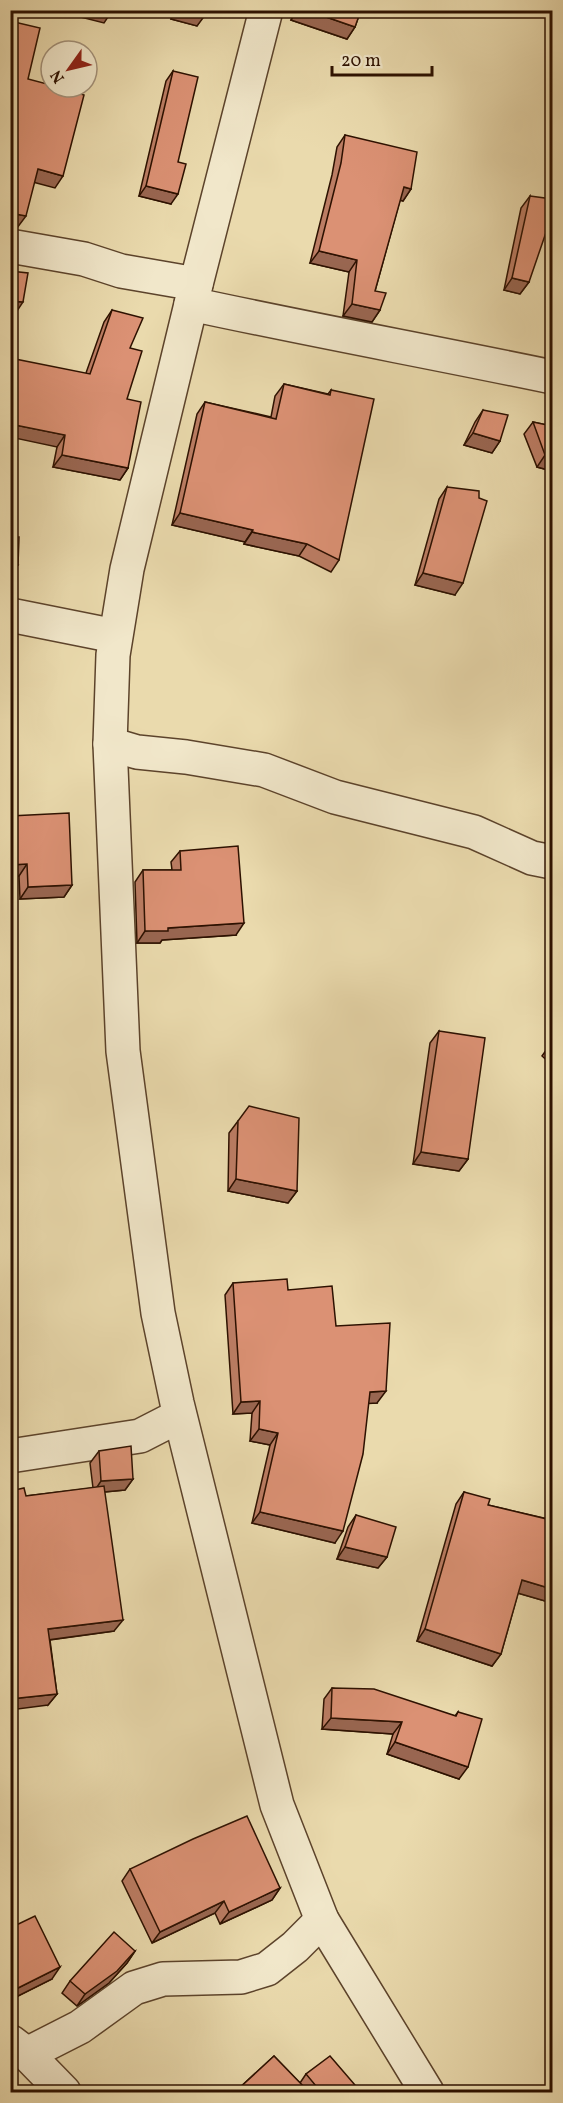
<svg xmlns="http://www.w3.org/2000/svg" width="563" height="2103" viewBox="0 0 563 2103" font-family="Vollkorn,serif">
	<rect width="100%" height="100%" fill="#eadaad"/>
	<filter id="stains"><feTurbulence type="fractalNoise" baseFrequency=".00333" numOctaves="4"/><feColorMatrix values="0 0 0 0 .2 0 0 0 0 .09 0 0 0 0 .02 0 0 0 .5 -.17"/></filter>
	<radialGradient id="worn" r=".72"><stop offset=".6" stop-color="#630" stop-opacity="0"/><stop offset="1" stop-color="#630" stop-opacity=".3"/></radialGradient>
	<g fill="none" stroke-linecap="round" stroke-linejoin="round">
		<!-- minor casing -->
		<g stroke="#5c432b" stroke-width="36">
			<g id="minor">
				<polyline points="266,10 191,304 127,569 113,655 110,744 123,1051 158,1313 177,1403 277,1805 322,1920 427,2092"/>
				<polyline points="10,246 84,259 121,271 196,284"/>
				<path d="M191,304C311,330 432,352 552,377"/>
				<polyline points="10,615 115,636"/>
				<polyline points="110,744 137,752 186,757 264,770 335,797 474,832 532,858 552,862"/>
				<polyline points="10,1456 140,1436 179,1416"/>
				<polyline points="11,2042 27,2054 64,2092"/>
				<polyline points="27,2054 80,2027 134,1988 163,1979 241,1977 267,1969 295,1947 322,1920"/>
			</g>
		</g>
		<!-- minor -->
		<use href="#minor" stroke="#f1e7ca" stroke-width="33"/>
	</g>
	<!-- wall -->
	<g fill="#bc7d64" stroke="#2d1100" stroke-width="1.5">
		<polygon points="173,10 207,10 197,26 171,19"/>
		<polygon points="294,10 361,10 355,27 347,39 291,20"/>
		<polygon points="173,71 178,162 171,204 139,196 166,81"/>
		<polygon points="345,135 411,189 403,201 400,200 375,291 380,310 372,322 343,316 349,272 310,263 332,175 337,147"/>
		<polygon points="530,196 529,282 520,294 504,290 521,208"/>
		<polygon points="112,310 130,348 127,399 128,468 120,480 53,467 57,447 86,373 104,322"/>
		<polygon points="284,384 328,394 331,390 339,560 331,572 299,556 244,544 245,542 172,525 197,414 205,402 271,417 275,396"/>
		<polygon points="483,410 500,441 492,453 464,445 475,422"/>
		<polygon points="533,422 552,426 552,471 537,467 524,434"/>
		<polygon points="447,487 455,595 415,585 439,499"/>
		<polygon points="552,593 552,616 547,615"/>
		<polygon points="10,816 72,885 64,897 20,899 19,876 10,876"/>
		<polygon points="180,851 236,935 162,940 160,943 137,943 135,882 143,870 172,870 171,862"/>
		<polygon points="439,1031 468,1159 459,1171 413,1164 430,1043"/>
		<polygon points="552,1042 552,1065 542,1056"/>
		<polygon points="238,1121 297,1191 288,1203 228,1191 229,1133"/>
		<polygon points="552,1242 552,1255 550,1253"/>
		<polygon points="233,1283 288,1290 336,1326 377,1403 368,1403 335,1543 252,1523 270,1445 250,1441 252,1413 233,1414 225,1295"/>
		<polygon points="99,1451 133,1479 125,1490 104,1492 114,1631 50,1640 57,1694 48,1705 26,1496 93,1488 90,1463"/>
		<polygon points="464,1492 488,1505 548,1519 552,1513 552,1603 518,1593 501,1654 492,1666 417,1641 456,1504"/>
		<polygon points="356,1515 387,1557 378,1568 337,1559 348,1527"/>
		<polygon points="332,1688 455,1716 458,1712 459,1779 387,1754 393,1734 322,1729 324,1699"/>
		<polygon points="130,1869 280,1888 272,1900 220,1924 215,1913 152,1943 122,1881"/>
		<polygon points="10,1928 52,1979 10,2000"/>
		<polygon points="135,1951 127,1963 109,1983 77,2006 62,1993 70,1981"/>
		<polygon points="274,2056 300,2083 306,2074 361,2092 235,2092"/>
	</g>
	<!-- shaded-wall -->
	<g fill="#996651" stroke="#2d1100" stroke-width="1.5">
		<polygon points="53,10 110,10 112,11 104,23"/>
		<polygon points="177,10 190,10 206,14 197,26 171,19"/>
		<polygon points="298,10 306,10 355,27 347,39 291,20"/>
		<polygon points="38,169 63,176 55,188 29,181"/>
		<polygon points="146,186 178,194 171,204 139,196"/>
		<polygon points="404,187 411,189 403,201 396,199"/>
		<polygon points="10,213 26,216 17,228 10,227"/>
		<polygon points="319,251 357,260 349,272 310,263"/>
		<polygon points="512,278 529,282 520,294 504,290"/>
		<polygon points="10,301 23,302 15,314 10,314"/>
		<polygon points="352,304 380,310 372,322 343,316"/>
		<polygon points="10,424 65,435 57,447 10,437"/>
		<polygon points="473,433 500,441 492,453 464,445"/>
		<polygon points="62,455 128,468 120,480 53,467"/>
		<polygon points="545,455 552,457 552,471 537,467"/>
		<polygon points="180,513 253,530 245,542 172,525"/>
		<polygon points="252,532 307,544 299,556 244,544"/>
		<polygon points="10,564 18,565 10,576"/>
		<polygon points="423,573 463,583 455,595 415,585"/>
		<polygon points="552,606 552,616 547,615"/>
		<polygon points="27,864 19,876 10,876 10,865"/>
		<polygon points="72,885 64,897 20,899 28,887"/>
		<polygon points="244,923 236,935 162,940 160,943 137,943 145,931 168,928"/>
		<polygon points="421,1152 468,1159 459,1171 413,1164"/>
		<polygon points="236,1179 297,1191 288,1203 228,1191"/>
		<polygon points="386,1391 377,1403 361,1404 370,1392"/>
		<polygon points="260,1401 252,1413 233,1414 241,1402"/>
		<polygon points="259,1429 278,1433 270,1445 250,1441"/>
		<polygon points="133,1479 125,1490 93,1493 101,1481"/>
		<polygon points="260,1512 343,1531 335,1543 252,1523"/>
		<polygon points="345,1547 387,1557 378,1568 337,1559"/>
		<polygon points="522,1580 552,1589 552,1603 514,1592"/>
		<polygon points="123,1620 114,1631 40,1641 48,1629"/>
		<polygon points="425,1629 501,1654 492,1666 417,1641"/>
		<polygon points="57,1694 48,1705 10,1710 10,1699"/>
		<polygon points="331,1718 402,1722 393,1734 322,1729"/>
		<polygon points="395,1742 468,1767 459,1779 387,1754"/>
		<polygon points="280,1888 272,1900 220,1924 229,1912"/>
		<polygon points="224,1901 215,1913 152,1943 160,1932"/>
		<polygon points="135,1951 127,1963 109,1983 77,2006 85,1994"/>
		<polygon points="60,1967 52,1979 10,2000 10,1998 16,1989"/>
	</g>
	<!-- building -->
	<g fill="#db9174" stroke="#2d1100" stroke-width="1.5">
		<polygon points="190,10 207,10 206,14"/>
		<polygon points="306,10 361,10 355,27"/>
		<polygon points="10,21 40,28 28,79 51,85 51,87 57,87 84,95 63,176 38,169 26,216 10,213"/>
		<polygon points="173,71 198,77 178,162 186,164 178,194 146,186"/>
		<polygon points="345,135 417,152 411,189 404,187 375,291 386,293 380,310 352,304 357,260 319,251 341,163"/>
		<polygon points="530,196 552,199 552,215 529,282 512,278"/>
		<polygon points="10,271 28,273 23,302 10,301"/>
		<polygon points="112,310 143,318 130,348 142,351 127,399 141,402 128,468 62,455 65,435 10,424 10,358 90,374"/>
		<polygon points="284,384 330,395 331,390 374,399 339,560 307,544 252,532 253,530 180,513 205,402 276,419"/>
		<polygon points="483,410 508,415 500,441 473,433"/>
		<polygon points="533,422 552,426 552,457 545,455"/>
		<polygon points="447,487 479,491 479,498 487,501 463,583 423,573"/>
		<polygon points="10,537 19,537 18,565 10,564"/>
		<polygon points="69,813 72,885 28,887 27,864 10,865 10,816"/>
		<polygon points="238,846 244,923 168,928 168,931 145,931 143,870 181,870 180,851"/>
		<polygon points="439,1031 485,1038 468,1159 421,1152"/>
		<polygon points="249,1106 299,1118 297,1191 236,1179 238,1121"/>
		<polygon points="287,1279 288,1290 332,1286 336,1326 390,1323 386,1391 370,1392 363,1454 343,1531 260,1512 278,1433 259,1429 260,1401 241,1402 233,1283"/>
		<polygon points="131,1446 133,1479 101,1481 99,1451"/>
		<polygon points="104,1486 123,1620 48,1629 57,1694 10,1699 10,1491 24,1488 26,1496"/>
		<polygon points="464,1492 490,1499 488,1505 551,1520 552,1514 552,1589 522,1580 501,1654 425,1629"/>
		<polygon points="356,1515 396,1527 387,1557 345,1547"/>
		<polygon points="332,1688 374,1689 456,1716 458,1712 482,1719 468,1767 395,1742 402,1722 331,1718"/>
		<polygon points="247,1816 280,1888 229,1912 224,1901 160,1932 130,1869 193,1839"/>
		<polygon points="35,1916 60,1967 16,1989 10,1978 10,1928"/>
		<polygon points="114,1932 135,1951 117,1971 85,1994 70,1981"/>
		<polygon points="274,2056 306,2089 302,2092 235,2092"/>
		<polygon points="330,2056 361,2092 321,2092 306,2074"/>
	</g>
	<!-- margin -->
	<rect width="563" height="2103" fill="none" stroke="#eadaad" stroke-width="36"/>
	<rect x="12" y="12" width="539" height="2079" fill="none" stroke="#2d1100" stroke-width="3"/>
	<rect x="18" y="18" width="527" height="2067" fill="none" stroke="#2d1100" stroke-width="1.5"/>
	<!-- north arrow -->
	<g transform="translate(69 69) rotate(236)"><circle r="28" fill="#f1e7ca" stroke="#a39179" stroke-width="1.5"/>
	<path d="M0-4.5L10 22L0 15L-10 22Z" fill="#8f2418"/>
	<text y="-9" font-size="16" font-weight="bold" text-anchor="middle" fill="#2d1100">N</text>
	</g>
	<!-- scale -->
	<path d="M332 66v9h100v-9" fill="none" stroke="#2d1100" stroke-width="3"/>
	<text x="341" y="66" font-size="18" fill="#2d1100" stroke="#f1e7ca" stroke-width="4.5" paint-order="stroke">20 m</text>
	<rect width="100%" height="100%" filter="url(#stains)"/>
	<rect width="100%" height="100%" fill="url(#worn)"/>
</svg>
